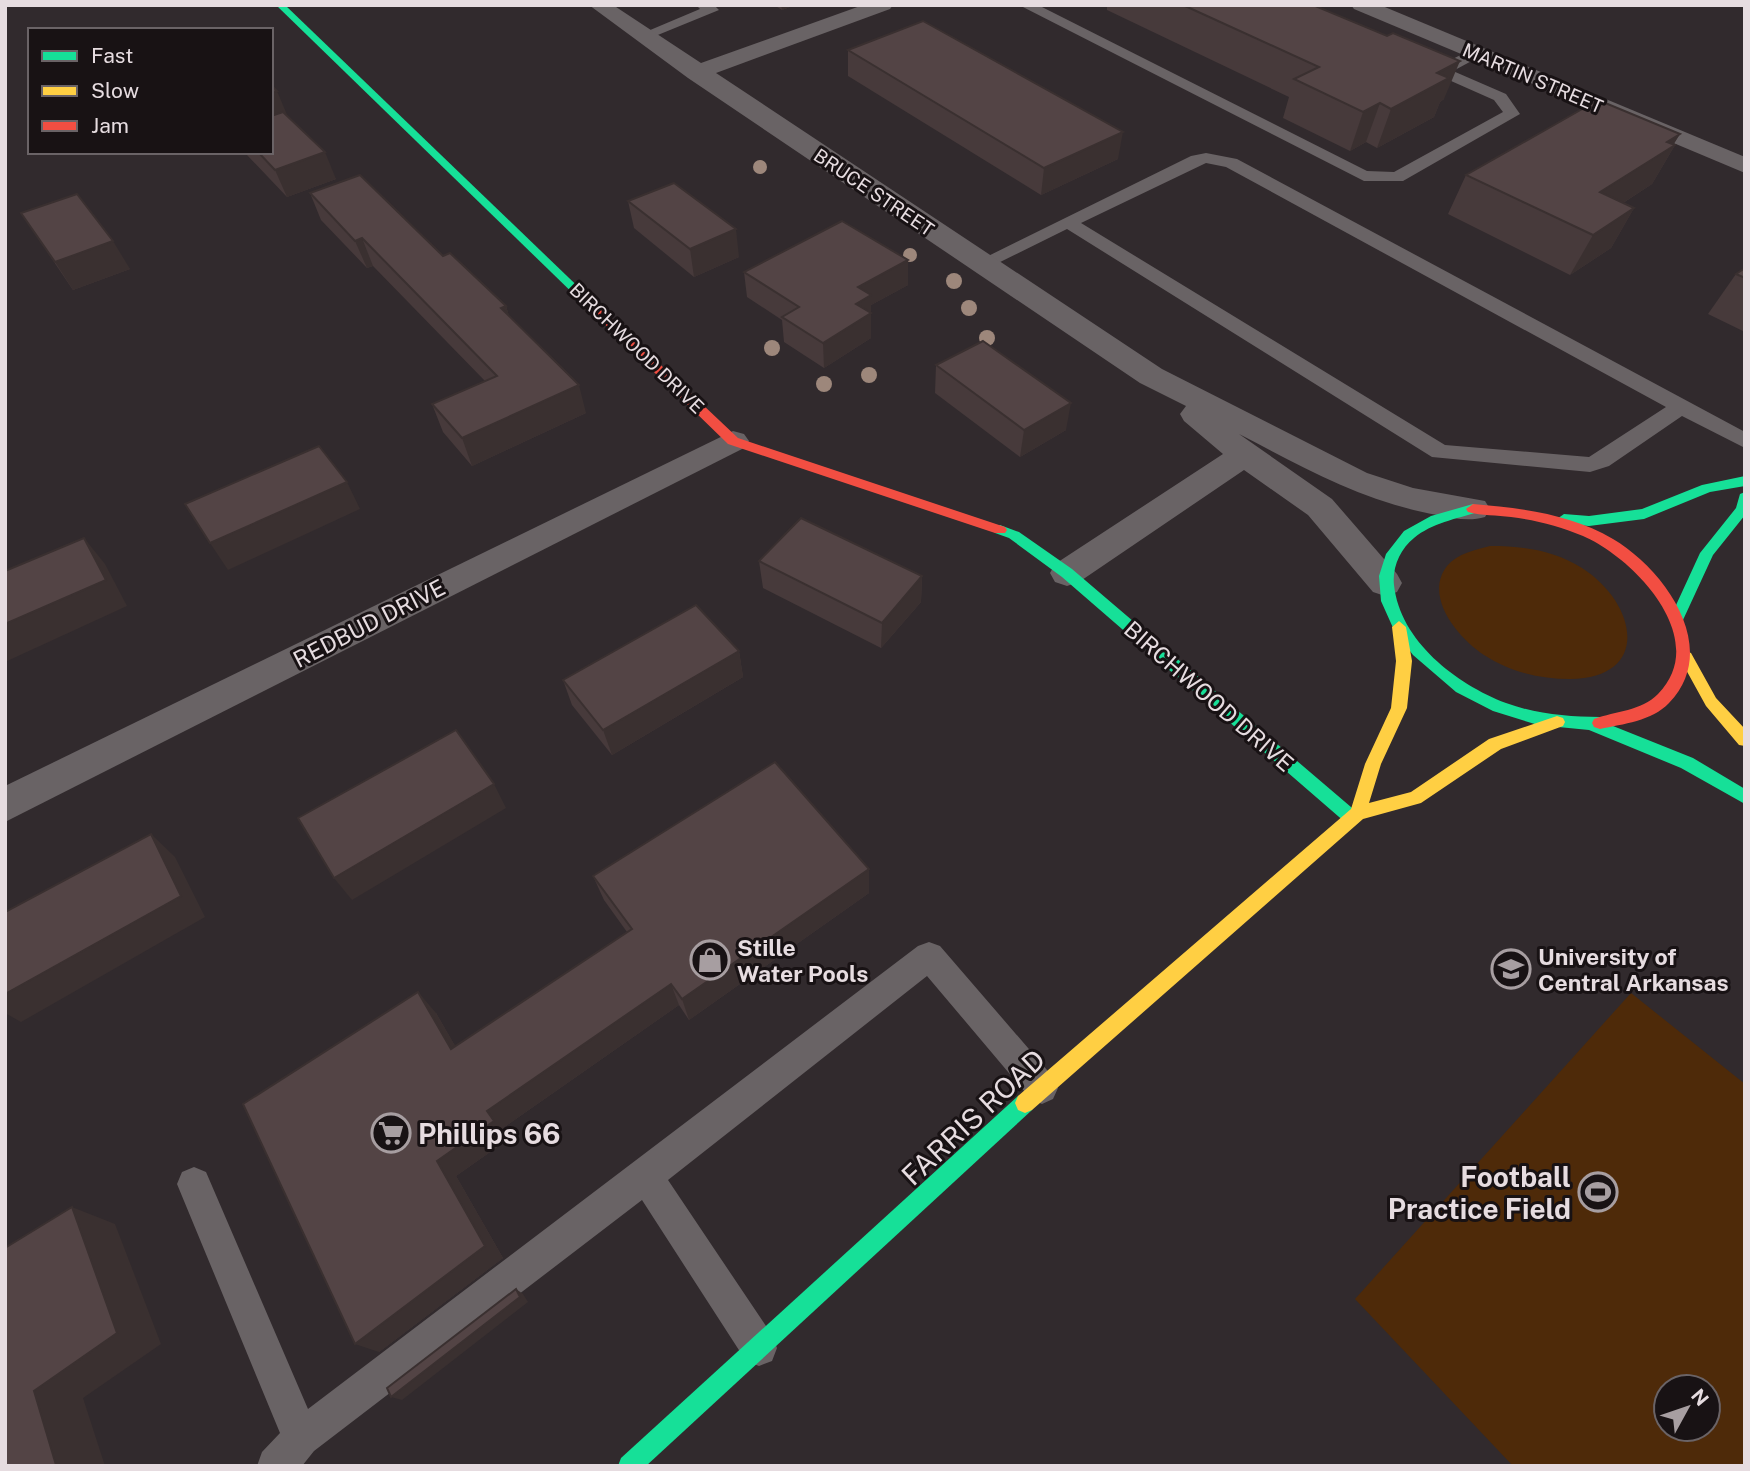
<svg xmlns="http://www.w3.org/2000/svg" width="1750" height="1471" viewBox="0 0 1750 1471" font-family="'Public Sans',sans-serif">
	<rect width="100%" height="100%" fill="#312a2d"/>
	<!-- green -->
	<g fill="#4e2a09" fill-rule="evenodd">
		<path d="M1490,546C1523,546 1554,550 1582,568C1637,603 1652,678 1570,679C1540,679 1510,672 1484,655C1459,639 1423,597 1447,566C1458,553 1475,550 1490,546Z"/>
		<path d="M1631,993L1745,1084V1466H1513L1355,1299ZM1666,1387H1708V1429H1666Z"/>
	</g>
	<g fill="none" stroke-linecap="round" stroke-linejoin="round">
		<!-- lane -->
		<g fill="#696365" fill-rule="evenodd">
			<polygon points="696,5 714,5 719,10 648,39 643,40 636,36 700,9"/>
			<polygon points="1019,5 1038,5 1367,171 1394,172 1503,112 1494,100 1424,69 1424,63 1440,65 1469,51 1479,51 1479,57 1453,71 1506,94 1520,114 1403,181 1364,181"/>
			<path d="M1206,153L1237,159L1745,432V448L1682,416L1609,466L1590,472L1432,457L1067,229L988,268L981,270L972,264L1191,156ZM1206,163L1226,167L1666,407L1589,457L1445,445L1081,223Z"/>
			<polygon points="929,942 940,946 1053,1077 1058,1088 1053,1099 1042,1104 1031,1099 927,976 668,1180 772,1335 777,1348 772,1361 759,1366 746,1361 642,1200 314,1451 302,1466 257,1466 262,1452 280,1433 177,1184 182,1172 194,1167 206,1172 308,1409 918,946"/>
		</g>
		<!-- street -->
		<g fill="#696365" fill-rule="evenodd">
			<path d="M589,5H613L701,63L863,5H893L890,9L716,73L1162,369L1367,473L1413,488L1485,501L1490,509L1485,517C1469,522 1453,518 1437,515C1364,502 1303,467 1239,434L1332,499L1397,574L1402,583L1397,592L1385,596L1373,592L1308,515L1244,470L1079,582L1067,586L1055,582L1050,573L1055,564L1223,454L1184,421L1180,414L1186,406L1140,383L688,78Z"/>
			<polygon points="1351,5 1380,5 1745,157 1745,173 1354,9"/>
			<polygon points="733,431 744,434 749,441 744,448 5,822 5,786"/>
		</g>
		<!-- fast -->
		<g fill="#16e098" fill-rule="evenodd">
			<polygon points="276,5 285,5 593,301 593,305 585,305"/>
			<polygon points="1745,476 1745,486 1710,492 1644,519 1589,526 1564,524 1557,519 1564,514 1589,516 1642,509 1702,485"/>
			<polygon points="1745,492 1745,515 1713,555 1683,620 1673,620 1671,616 1700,553 1736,508 1740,494"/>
			<path d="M1473,504L1480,509L1478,512C1456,519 1432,523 1414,538C1400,549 1392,568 1394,585C1400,641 1456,684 1506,703C1536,714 1568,717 1600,717L1606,719L1608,724L1693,758L1745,789V804L1681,768L1589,730L1538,725L1493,711L1456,692L1413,655L1394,630L1381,601L1379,576L1386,554L1404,531L1431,516Z"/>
			<polygon points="1000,525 1019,532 1072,569 1358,813 1360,818 1358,823 1352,825 1346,823 1062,577 1009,538 995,533 993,530"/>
			<polygon points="1025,1093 1032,1096 1035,1103 1032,1110 646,1466 618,1466 621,1458 1018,1096"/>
		</g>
		<!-- slow -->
		<g fill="#ffcf43" fill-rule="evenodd">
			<polygon points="1399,621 1406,627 1412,661 1407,708 1381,764 1369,803 1411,792 1489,739 1557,716 1563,718 1565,722 1563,726 1501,749 1421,803 1363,819 1032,1110 1025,1113 1018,1110 1015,1103 1018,1096 1351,809 1365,764 1391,708 1396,661 1392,627"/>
			<polygon points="1686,651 1691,653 1716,698 1745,729 1745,746 1739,745 1706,706 1679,657"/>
		</g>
		<!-- jam -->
		<g fill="#f24e42" fill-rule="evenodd">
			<polygon points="589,300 593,301 738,438 1005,527 1007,530 1005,533 995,533 728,444 585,305 585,301"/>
			<path d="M1473,504C1521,508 1571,514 1613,539C1664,569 1722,648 1669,703C1652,721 1623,724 1600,729L1594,727L1592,723L1594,719C1616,711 1641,711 1658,694C1712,639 1634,558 1583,536C1560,526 1535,520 1511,517C1497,515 1482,516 1468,512L1466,509Z"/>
		</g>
	</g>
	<!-- trees -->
	<g fill="#9d877b">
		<circle cx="760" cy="167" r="7"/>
		<circle cx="910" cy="255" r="7"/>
		<circle cx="954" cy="281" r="8"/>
		<circle cx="969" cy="308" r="8"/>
		<circle cx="987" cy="338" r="8"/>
		<circle cx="772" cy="348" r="8"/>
		<circle cx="869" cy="375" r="8"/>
		<circle cx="824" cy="384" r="8"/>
	</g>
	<!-- wall -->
	<g fill="#473a3b">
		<polygon points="774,5 795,5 782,10"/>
		<polygon points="1107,5 1313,5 1444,99 1440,102 1434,117 1377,148 1366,142 1350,151 1283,118 1289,97 1107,10"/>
		<polygon points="848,50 1118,159 1041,195 848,76"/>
		<polygon points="288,117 336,179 287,197 247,155 246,152 271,152"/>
		<polygon points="1680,134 1673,144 1675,145 1652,184 1623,203 1634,208 1611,248 1570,275 1448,214 1466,175"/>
		<polygon points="310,193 443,256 506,306 509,316 586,413 472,466 443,432 432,404 485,381 373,266 367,268 321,220"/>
		<polygon points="628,201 739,257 694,277 634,228"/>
		<polygon points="21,213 130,269 73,290"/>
		<polygon points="908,260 908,285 871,305 871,338 824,368 784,342 782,320 747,297 744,272"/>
		<polygon points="1745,268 1745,332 1708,314 1736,274"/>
		<polygon points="936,365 1066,430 1020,457 935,393"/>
		<polygon points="759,561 922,576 921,602 881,648 763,588"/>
		<polygon points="739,651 743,677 612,755 572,705 563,680"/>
		<polygon points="593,876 869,893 689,1020 679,1005 503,1128 510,1138 456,1176 503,1258 379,1352 436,1013 455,1046 627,932 604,900"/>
	</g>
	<!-- shaded-wall -->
	<g fill="#3a3030">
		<polygon points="781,5 795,5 782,10"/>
		<polygon points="1460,61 1444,99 1440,102 1434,117 1377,148 1391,109 1437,73"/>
		<polygon points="277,91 288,117 271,123 271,92"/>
		<polygon points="1380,103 1366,142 1350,151 1363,112"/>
		<polygon points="1123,132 1118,159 1041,195 1044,168"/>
		<polygon points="1680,134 1672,147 1675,145 1652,184 1581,230 1600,192 1667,142"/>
		<polygon points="325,152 336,179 287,197 275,170"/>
		<polygon points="1634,208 1611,248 1570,275 1593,235"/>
		<polygon points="736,229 739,257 694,277 690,249"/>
		<polygon points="362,238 373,266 367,268 355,241"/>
		<polygon points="113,241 130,269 73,290 55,262"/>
		<polygon points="908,260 908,285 871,305 871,338 824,368 823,343 858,287"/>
		<polygon points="506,306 515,334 501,308"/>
		<polygon points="579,385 586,413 472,466 462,438"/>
		<polygon points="1071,403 1066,430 1020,457 1024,430"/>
		<polygon points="347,482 360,509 228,570 210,543"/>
		<polygon points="84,538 105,564 127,606 5,662 5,624"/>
		<polygon points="922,576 921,602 881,648 882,623"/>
		<polygon points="739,651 743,677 612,755 603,730"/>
		<polygon points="494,784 506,808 352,900 334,878"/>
		<polygon points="151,834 175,857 205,917 21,1022 5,1013 5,994"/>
		<polygon points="869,869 869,893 689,1020 682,999"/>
		<polygon points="671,984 679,1005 503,1128 510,1138 456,1176 503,1258 379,1352 355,1344 437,1161 487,1111"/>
		<polygon points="418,992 436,1013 468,1068 451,1049"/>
		<polygon points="72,1207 115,1224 161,1344 83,1398 105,1466 56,1466 34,1391"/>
		<polygon points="516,1289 523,1294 528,1302 402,1400 391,1397"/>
	</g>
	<!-- building -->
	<g fill="#534445" stroke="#3a3030" stroke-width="2">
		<polygon points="1183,5 1313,5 1387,36 1393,33 1460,61 1437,73 1449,78 1391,109 1380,103 1363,112 1294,79 1319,67"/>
		<polygon points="923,21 1123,132 1044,168 848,50"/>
		<polygon points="271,85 277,91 271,92"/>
		<polygon points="1598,100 1680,134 1667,142 1675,145 1600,192 1634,208 1593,235 1466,175"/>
		<polygon points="283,112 325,152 275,170 258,152 271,152 271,116"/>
		<polygon points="360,175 443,256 450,253 506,306 501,308 579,385 462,438 432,404 497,376 362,238 355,241 310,193"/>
		<polygon points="674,183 736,229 690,249 628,201"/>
		<polygon points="77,194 113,241 55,262 21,213"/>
		<polygon points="842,221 908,260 858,287 871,295 856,304 871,313 823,343 782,317 799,307 744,272"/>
		<polygon points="1745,268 1745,278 1736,274"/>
		<polygon points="983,341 1071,403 1024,430 936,365"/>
		<polygon points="319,446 347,482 210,543 185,504"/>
		<polygon points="801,518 922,576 882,623 759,561"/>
		<polygon points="84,538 106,580 5,624 5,571"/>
		<polygon points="696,605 739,651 603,730 563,680"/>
		<polygon points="456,730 494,784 334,878 298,818"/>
		<polygon points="775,762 869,869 682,999 671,984 487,1111 494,1121 437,1161 485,1246 355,1344 243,1104 418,992 451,1049 632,929 593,876"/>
		<polygon points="151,834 181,896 5,994 5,912"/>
		<polygon points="72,1207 117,1333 34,1391 56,1465 5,1466 5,1248"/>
		<polygon points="516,1289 520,1297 391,1397 387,1388"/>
	</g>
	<!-- icons -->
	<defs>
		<g id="shop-ring" transform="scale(2.0125)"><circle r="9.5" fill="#181214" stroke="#a79ea1" stroke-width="1.5"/><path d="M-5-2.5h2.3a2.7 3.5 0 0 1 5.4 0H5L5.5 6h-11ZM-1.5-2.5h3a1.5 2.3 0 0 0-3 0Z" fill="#a79ea1"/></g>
		<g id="university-ring" transform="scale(2.0125)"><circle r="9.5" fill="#181214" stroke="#a79ea1" stroke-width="1.5"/><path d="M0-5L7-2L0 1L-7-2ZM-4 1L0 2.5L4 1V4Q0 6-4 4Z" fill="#a79ea1"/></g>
		<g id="supermarket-ring" transform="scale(2.0125)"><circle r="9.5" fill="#181214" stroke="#a79ea1" stroke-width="1.5"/><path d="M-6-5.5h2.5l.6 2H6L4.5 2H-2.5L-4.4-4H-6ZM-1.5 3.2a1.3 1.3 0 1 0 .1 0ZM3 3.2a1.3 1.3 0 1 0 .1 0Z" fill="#a79ea1"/></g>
		<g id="stadium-ring" transform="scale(2.0125)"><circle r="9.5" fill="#181214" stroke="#a79ea1" stroke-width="1.5"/><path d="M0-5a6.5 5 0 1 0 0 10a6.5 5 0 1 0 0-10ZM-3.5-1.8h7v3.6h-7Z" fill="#a79ea1"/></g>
	</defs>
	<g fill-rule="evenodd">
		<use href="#shop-ring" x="710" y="960"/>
		<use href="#university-ring" x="1511" y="969"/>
		<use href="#supermarket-ring" x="391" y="1133"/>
		<use href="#stadium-ring" x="1598" y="1192"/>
	</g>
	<g text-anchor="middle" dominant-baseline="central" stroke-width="6" stroke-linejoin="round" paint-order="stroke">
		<!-- far-street labels -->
		<g font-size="19" fill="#e6dce0" stroke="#181214">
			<text transform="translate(1533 78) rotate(23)">MARTIN STREET</text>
			<text transform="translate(874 192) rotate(34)">BRUCE STREET</text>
			<text transform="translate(637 348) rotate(44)">BIRCHWOOD DRIVE</text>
		</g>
		<!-- street labels -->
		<g font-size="23" fill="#e6dce0" stroke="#181214">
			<text transform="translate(369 623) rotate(-27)">REDBUD DRIVE</text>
			<text transform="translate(1209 696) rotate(41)">BIRCHWOOD DRIVE</text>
		</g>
		<!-- poi labels -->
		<g font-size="23" font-weight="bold" fill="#e6dce0" stroke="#181214" text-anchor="start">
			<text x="737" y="947">Stille<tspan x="737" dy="26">Water Pools</tspan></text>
			<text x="1538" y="956">University of<tspan x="1538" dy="26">Central Arkansas</tspan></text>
		</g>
		<!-- near-street labels -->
		<g font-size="28" fill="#e6dce0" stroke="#181214">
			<text transform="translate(973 1117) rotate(-43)">FARRIS ROAD</text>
		</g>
		<!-- near-poi labels -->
		<g font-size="28" font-weight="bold" fill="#e6dce0" stroke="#181214" text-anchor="start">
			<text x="418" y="1133">Phillips 66</text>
			<text x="1571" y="1176" text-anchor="end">Football<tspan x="1571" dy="32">Practice Field</tspan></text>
		</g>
	</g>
	<!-- border -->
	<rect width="1750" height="1471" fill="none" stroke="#e6dce0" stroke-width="14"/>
	<!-- legend -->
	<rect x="28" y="28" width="245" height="126" fill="#181214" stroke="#6a6366" stroke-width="2"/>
	<rect x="42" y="51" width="35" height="10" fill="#16e098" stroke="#6a6366" stroke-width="2"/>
	<text x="91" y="63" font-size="21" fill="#e6dce0">Fast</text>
	<rect x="42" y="86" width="35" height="10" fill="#ffcf43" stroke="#6a6366" stroke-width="2"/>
	<text x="91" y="98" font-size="21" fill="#e6dce0">Slow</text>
	<rect x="42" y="121" width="35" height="10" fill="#f24e42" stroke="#6a6366" stroke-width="2"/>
	<text x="91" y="133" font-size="21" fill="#e6dce0">Jam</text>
	<!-- north arrow -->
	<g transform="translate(1687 1408) rotate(50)"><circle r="33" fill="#181214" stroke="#6a6366" stroke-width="2"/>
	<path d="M0-5L12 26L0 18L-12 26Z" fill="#a79ea1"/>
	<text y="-10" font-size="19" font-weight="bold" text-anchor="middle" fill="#e6dce0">N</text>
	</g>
</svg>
